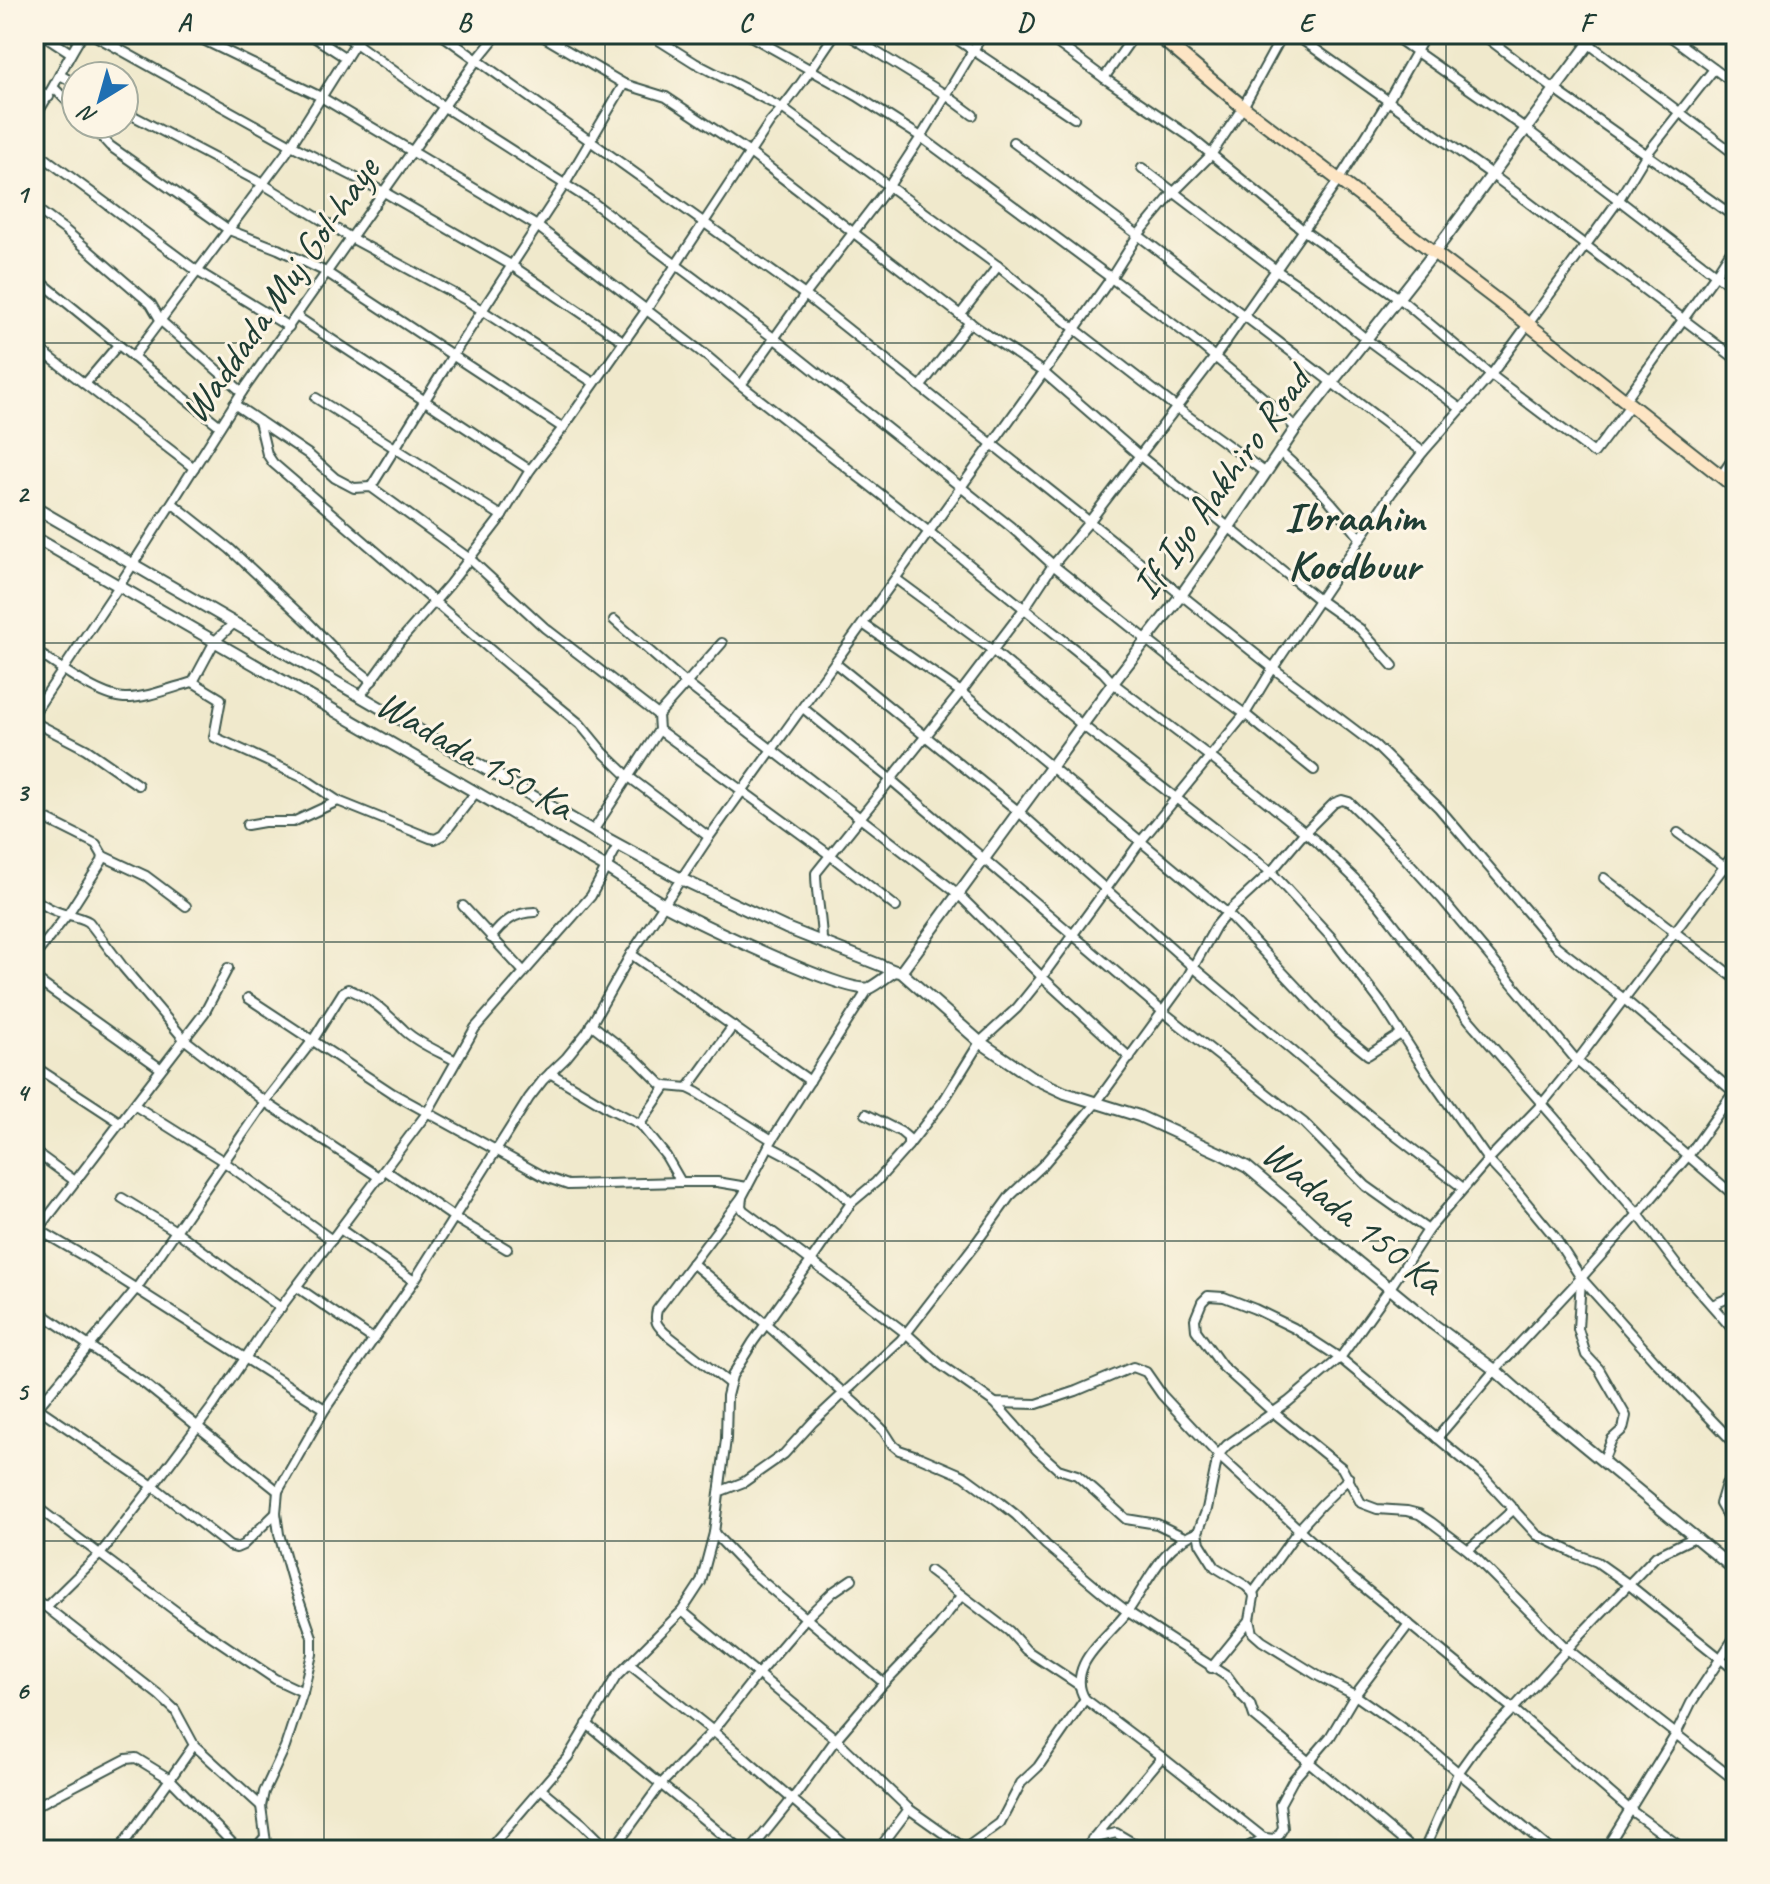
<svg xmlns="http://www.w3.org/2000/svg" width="1770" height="1884" viewBox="0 0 1770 1884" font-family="Caveat,sans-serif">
	<rect width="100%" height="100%" fill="#fcf5e5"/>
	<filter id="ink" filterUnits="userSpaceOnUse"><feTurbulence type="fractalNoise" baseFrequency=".0125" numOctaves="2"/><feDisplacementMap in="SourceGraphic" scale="16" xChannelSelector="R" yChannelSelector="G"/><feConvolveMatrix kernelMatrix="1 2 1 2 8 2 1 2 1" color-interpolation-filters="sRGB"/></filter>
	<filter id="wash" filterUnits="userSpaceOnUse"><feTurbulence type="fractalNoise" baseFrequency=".006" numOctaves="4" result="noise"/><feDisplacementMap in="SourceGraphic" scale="32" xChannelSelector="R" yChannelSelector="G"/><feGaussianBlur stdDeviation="1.8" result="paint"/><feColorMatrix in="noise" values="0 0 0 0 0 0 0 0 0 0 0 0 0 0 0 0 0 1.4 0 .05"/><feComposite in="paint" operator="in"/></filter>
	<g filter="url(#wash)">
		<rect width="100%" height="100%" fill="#f0e9cc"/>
	</g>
	<g filter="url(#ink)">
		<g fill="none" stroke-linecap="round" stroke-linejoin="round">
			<!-- minor casing -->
			<g stroke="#3e574b" stroke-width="12">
				<g id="minor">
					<polyline points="42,34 71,53"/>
					<polyline points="92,34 291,145 384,192 511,265 623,341"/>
					<polyline points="191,34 321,97 537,226 708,357 741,385 929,532 1103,672 1113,683 1209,756 1316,841 1354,878 1379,905 1470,1021 1638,1214 1678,1267 1736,1333"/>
					<polyline points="309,34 346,58"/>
					<polyline points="343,34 444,107 591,201 775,339 1011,527 1053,565 1182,668 1245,714 1314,770"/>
					<polyline points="441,34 805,295 1273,668 1376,746 1439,808 1556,946 1624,999 1736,1094"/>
					<polyline points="539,34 624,84 666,97 750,153 976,327 1043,372 1140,456 1319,600 1360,629 1393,666"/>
					<polyline points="649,34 695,63 782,108 998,266 1075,329 1177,408 1266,473"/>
					<polyline points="747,34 857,96 921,137 1192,338 1272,405 1296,428"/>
					<polyline points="847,34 946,95 973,115"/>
					<polyline points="949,34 1074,118"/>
					<polyline points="1045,34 1104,78 1189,136 1303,230 1399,298 1491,375 1594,453 1631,404"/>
					<polyline points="1294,34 1491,174 1736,359"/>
					<polyline points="1391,34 1525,128 1736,290"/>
					<polyline points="1482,34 1554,89 1736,218"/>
					<polyline points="1576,34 1736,155"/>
					<polyline points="1667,34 1736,85"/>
					<polyline points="60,75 76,84"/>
					<polyline points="1104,78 1135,34"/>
					<polyline points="34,87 49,97"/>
					<polyline points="54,88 76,110"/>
					<polyline points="124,111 263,184 351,238 466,300 594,383"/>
					<path d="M34,118C53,91 65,61 83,34"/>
					<polyline points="90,124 110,146 229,230 278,249 326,272 563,428"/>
					<polyline points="1013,142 1138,235 1423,452"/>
					<polyline points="45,158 197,271 289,327"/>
					<polyline points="1142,168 1276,270 1317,298 1366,339 1461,409"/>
					<polyline points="34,207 65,230 151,304 161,321 242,392"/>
					<polyline points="34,276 142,364 220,426"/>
					<polyline points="960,315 998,266"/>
					<polyline points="296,316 530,470"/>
					<polyline points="34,345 194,468"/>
					<polyline points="133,357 286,153 356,42 363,34"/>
					<polyline points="85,384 118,345"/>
					<polyline points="741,385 805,295 889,186 921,137 983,34"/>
					<polyline points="921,386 970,322"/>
					<polyline points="316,398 502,516"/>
					<polyline points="1625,400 1716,274 1736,243"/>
					<polyline points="234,404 308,454 335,478 354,488 371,487 470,559 545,628 658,715 659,730 830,855 896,907"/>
					<polyline points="259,421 267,454 273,463 507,664 580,724 604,753 629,777 709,837"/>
					<path d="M1280,452C1310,478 1337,507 1361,539"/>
					<polyline points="1721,476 1736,454"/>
					<polyline points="371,487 453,355 565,184 624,84"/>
					<polyline points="172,503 230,549 308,622 344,659 372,681"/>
					<polyline points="896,579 992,650 1082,725 1271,872 1330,936 1382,1004 1426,1072 1488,1160 1516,1190 1554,1236 1581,1278 1656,1362 1736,1445"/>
					<polyline points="614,620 687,684 957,893 1042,977 1130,1058"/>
					<polyline points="863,624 961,692 1227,913 1338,1031 1368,1055 1401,1034"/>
					<path d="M34,650C57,665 97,696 124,698C144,699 174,687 193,682L215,641L234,623"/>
					<polyline points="835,663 1018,811 1193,967 1370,1116 1463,1188"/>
					<polyline points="193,682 221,699 214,737 302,777 338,801 430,838 435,839 443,835 476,792"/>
					<path d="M361,695L400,641L449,585L502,516L530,470L563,428L647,309L770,122C795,95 814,64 835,34"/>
					<polyline points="803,708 890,779 1162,1011 1304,1123 1366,1186 1428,1230"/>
					<polyline points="34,713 119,586 242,392 476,61 498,34"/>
					<polyline points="658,715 722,643"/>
					<polyline points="34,722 86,749 138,785"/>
					<polyline points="34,813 96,844 103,856 146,876 186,906"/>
					<polyline points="247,825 264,822 293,822 338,801"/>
					<polyline points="593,831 659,730"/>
					<polyline points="1678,833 1736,875"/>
					<polyline points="1604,878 1736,979"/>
					<path d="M34,899C43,905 53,911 64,914C73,916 81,917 89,922L123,967L184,1039L265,1102L380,1178"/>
					<polyline points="463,906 524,972"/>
					<polyline points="68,914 102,861 103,856"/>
					<path d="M491,938C502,923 515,912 535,912"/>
					<path d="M822,942C822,918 816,896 816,873L961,692L1024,609L1053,565L1089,522L1215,357L1338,181L1388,101L1426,34"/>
					<polyline points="631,954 810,1081"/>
					<polyline points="34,957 67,915"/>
					<polyline points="34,978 160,1068"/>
					<polyline points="248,998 392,1093 545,1177 568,1185 681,1182 717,1182 747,1187"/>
					<polyline points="591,1024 637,1060 661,1084 666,1086 688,1088 696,1092 772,1140"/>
					<polyline points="34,1066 121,1123"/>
					<polyline points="550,1073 610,1109 640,1124 666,1156 681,1182"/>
					<polyline points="688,1088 733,1026"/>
					<polyline points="134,1105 223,1161 332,1240"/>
					<polyline points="640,1124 666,1086"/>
					<path d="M769,1146C802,1163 825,1175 851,1203L811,1261L907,1334L941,1365L995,1403L1037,1404L1076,1391L1133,1367L1146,1372L1162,1395L1218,1455L1351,1577L1513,1709L1629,1809L1685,1850"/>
					<polyline points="908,1146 944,1100 980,1042 1017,1008 1042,977 1141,841 1245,714 1273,668 1392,492 1423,452 1491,375 1618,201 1646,155 1714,69"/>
					<polyline points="34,1151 75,1181"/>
					<polyline points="385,1170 455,1218 507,1249"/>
					<polyline points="122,1198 176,1231 281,1308"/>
					<polyline points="851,1203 876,1182 908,1146 908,1138 901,1132 866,1114"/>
					<polyline points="34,1227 94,1262 325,1409"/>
					<polyline points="340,1229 414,1281"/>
					<polyline points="34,1235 205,1012 228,968"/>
					<polyline points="692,1263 766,1324 867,1414 884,1431 893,1445 899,1450 920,1457 964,1476 1001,1503 1016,1515 1046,1545 1102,1592 1128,1612 1228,1677 1241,1695 1250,1704 1254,1716 1414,1850"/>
					<polyline points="1581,1279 1578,1329 1586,1355 1599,1369 1626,1416 1623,1429 1612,1439 1603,1461"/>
					<polyline points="297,1287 373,1339"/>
					<polyline points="1712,1305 1736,1295"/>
					<polyline points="34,1308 146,1385 278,1491"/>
					<path d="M730,1384L665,1333C657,1325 654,1322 657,1310L742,1197"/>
					<polyline points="995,1403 1037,1450 1058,1469 1077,1475 1126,1519 1157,1524 1184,1537"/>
					<polyline points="35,1406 153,1486 229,1546 236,1548 243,1545 276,1513"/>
					<path d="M34,1412L136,1289L265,1102L313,1040L343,992L348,989C373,999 387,1014 405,1031C419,1044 440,1052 456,1061"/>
					<polyline points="1437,1438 1495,1370 1581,1278 1638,1214 1688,1156 1736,1089"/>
					<polyline points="1736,1470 1726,1484 1720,1504 1727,1516 1736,1523"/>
					<polyline points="721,1491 744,1482 784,1454 813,1422 901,1340 976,1243 1010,1196 1042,1166 1096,1103 1187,978 1216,926 1227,913 1271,872 1304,833 1334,803 1342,800 1349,802 1393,845 1441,898 1577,1061 1736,1197"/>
					<polyline points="34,1505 189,1621 275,1679 303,1692"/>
					<path d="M1198,1532C1162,1545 1149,1581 1128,1611C1116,1628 1093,1645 1084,1664C1078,1677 1078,1688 1085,1699L1158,1754L1279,1850"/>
					<polyline points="1468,1550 1514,1509"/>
					<polyline points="930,1571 1009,1631 1026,1650 1079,1685"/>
					<polyline points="852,1579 833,1592 806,1618 884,1683"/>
					<polyline points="1253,1593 1299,1529 1322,1504 1349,1478"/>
					<polyline points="34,1599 46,1607 101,1553 156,1482 213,1406 266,1327 427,1113 475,1028 591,896 618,845"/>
					<polyline points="682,1611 836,1739 909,1809 967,1850"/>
					<polyline points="1250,1620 1253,1633 1262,1641 1320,1677 1355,1695 1422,1742 1551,1850"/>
					<polyline points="629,1664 713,1731 851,1850"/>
					<polyline points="1211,1668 1250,1620 1254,1597 1253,1593 1246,1586 1215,1567 1200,1543 1198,1532 1207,1509 1218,1455 1227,1445 1288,1402 1340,1358 1390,1288 1428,1230 1488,1160 1542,1104 1577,1061 1736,851"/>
					<polyline points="1736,1671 1628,1584 1597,1562 1576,1554 1537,1535 1481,1474 1340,1358 1294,1328 1255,1309 1224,1297 1208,1296 1202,1302 1195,1319 1196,1330 1222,1366 1273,1412 1342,1468 1361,1503 1377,1509 1407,1511 1419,1514 1431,1522 1468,1550 1567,1649 1736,1781"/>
					<polyline points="34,1691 37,1694"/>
					<polyline points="587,1724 741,1850"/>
					<polyline points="194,1745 261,1806"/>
					<polyline points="541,1789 583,1824 609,1850"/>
					<polyline points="34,1807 126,1759 136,1758 170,1779 194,1745 175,1710 159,1695 46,1607"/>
					<polyline points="1092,1839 1116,1833 1145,1850"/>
					<polyline points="124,1843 170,1779 239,1850"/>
					<polyline points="118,1850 124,1843 132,1850"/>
					<polyline points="254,1850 265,1837"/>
					<polyline points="267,1850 261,1806 264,1792 285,1747 303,1692 312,1654 312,1637 292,1580 279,1534 276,1513 278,1491 325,1409 414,1281 529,1098 543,1080 566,1058 587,1032 631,954 709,837 1075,329 1111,278 1138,235 1173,193 1211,155 1243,107 1283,34"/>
					<polyline points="488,1850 568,1757 616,1677 682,1611 701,1582 714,1533 726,1439 727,1396 732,1376 753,1342 811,1261 743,1210 741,1206 742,1197 772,1140 869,988"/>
					<polyline points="613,1850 661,1784 713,1731 757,1675 806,1618 750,1571 714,1533"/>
					<polyline points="751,1850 797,1793 836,1739 884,1683 932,1633 961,1596"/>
					<polyline points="878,1850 909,1809"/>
					<polyline points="963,1850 1000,1823 1021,1783 1038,1767 1085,1699"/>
					<polyline points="1084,1850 1162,1757"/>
					<polyline points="1249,1850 1249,1846 1265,1838 1276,1839 1283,1828 1280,1804 1293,1780 1330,1737 1355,1695 1409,1624"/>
					<polyline points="1424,1850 1458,1773 1478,1745 1513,1709 1580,1635 1656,1556 1695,1537"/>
					<polyline points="1605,1850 1676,1734 1691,1703 1736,1635"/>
				</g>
			</g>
			<!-- tertiary casing -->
			<g stroke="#3e574b" stroke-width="14">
				<g id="tertiary">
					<polyline points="34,507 593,831 681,879 786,928 895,971 901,972 980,1042 1033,1078 1065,1093 1139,1116 1222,1154 1247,1167 1291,1204 1320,1231 1433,1324 1495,1370 1532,1403 1736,1571"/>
					<path d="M34,537L605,867C624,879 643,892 663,904C691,919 844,994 869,988C875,986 888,975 895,971"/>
					<polyline points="901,972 1113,683 1182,594 1229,527 1296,428 1434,253 1596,34"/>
				</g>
			</g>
			<!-- secondary casing -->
			<g stroke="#3e574b" stroke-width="16">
				<polyline id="secondary" points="1156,34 1243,107 1528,324 1736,488"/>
			</g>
			<!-- minor -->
			<use href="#minor" stroke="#fff" stroke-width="8"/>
			<!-- tertiary -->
			<use href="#tertiary" stroke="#fff" stroke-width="10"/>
			<!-- secondary -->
			<use href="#secondary" stroke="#fde5c4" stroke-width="12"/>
		</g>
	</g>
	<!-- grid -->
	<path fill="none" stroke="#1f3d34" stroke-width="2" stroke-opacity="0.55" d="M324,34V1850M605,34V1850M885,34V1850M1165,34V1850M1446,34V1850M34,343H1736M34,643H1736M34,942H1736M34,1241H1736M34,1541H1736"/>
	<g text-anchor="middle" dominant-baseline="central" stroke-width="6" stroke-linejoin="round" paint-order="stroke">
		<!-- street labels -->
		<g font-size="40" fill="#1f3d34" stroke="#fcf5e5">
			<text transform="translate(280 290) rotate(-55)">Waddada Muj Gol-haye</text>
			<text transform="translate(1221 483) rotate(-54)">If Iyo Aakhiro Road</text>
			<text transform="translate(475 755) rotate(30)">Wadada 150 Ka</text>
			<text transform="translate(1353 1217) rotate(39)">Wadada 150 Ka</text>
		</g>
		<!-- neighbourhood labels -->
		<g font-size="42" font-weight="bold" fill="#1f3d34" stroke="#fcf5e5">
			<text x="1354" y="517">Ibraahim<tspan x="1354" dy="48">Koodbuur</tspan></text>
		</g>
	</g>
	<!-- margin -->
	<rect width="1770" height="1884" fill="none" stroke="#fcf5e5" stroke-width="88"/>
	<!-- north arrow -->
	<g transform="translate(100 100) rotate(217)"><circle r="38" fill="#fcf5e5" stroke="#a4ab9e" stroke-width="2"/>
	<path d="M0-6L14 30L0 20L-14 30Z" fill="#1f6fb2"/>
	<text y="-12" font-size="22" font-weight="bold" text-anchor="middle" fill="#1f3d34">N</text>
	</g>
	<rect x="44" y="44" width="1682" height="1796" fill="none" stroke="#1f3d34" stroke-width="3"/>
	<g font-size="26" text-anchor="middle" font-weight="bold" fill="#1f3d34">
		<text x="184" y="31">A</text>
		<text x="464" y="31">B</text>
		<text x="745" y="31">C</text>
		<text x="1025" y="31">D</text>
		<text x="1306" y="31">E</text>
		<text x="1586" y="31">F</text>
		<text x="22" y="203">1</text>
		<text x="22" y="502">2</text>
		<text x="22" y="801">3</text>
		<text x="22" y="1101">4</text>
		<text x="22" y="1400">5</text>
		<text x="22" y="1699">6</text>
	</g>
</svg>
